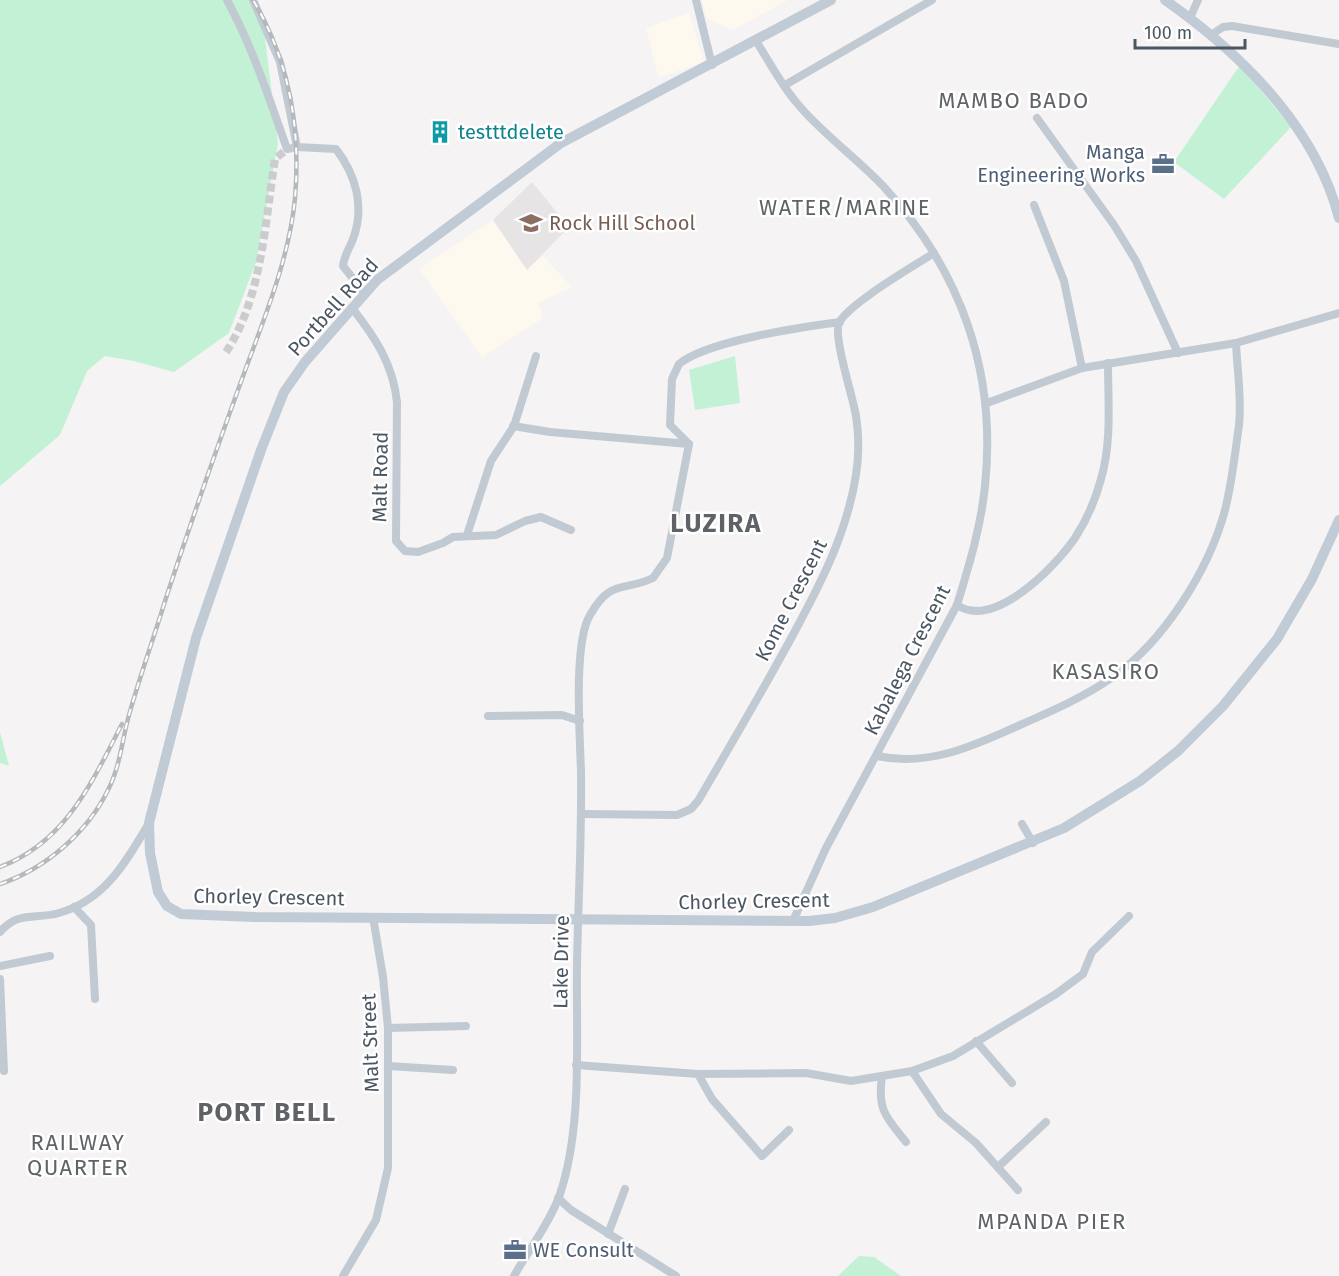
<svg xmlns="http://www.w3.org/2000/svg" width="1339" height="1276" viewBox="0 0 1339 1276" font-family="'Fira Sans',sans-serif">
	<rect width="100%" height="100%" fill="#f5f3f3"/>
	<!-- commercial -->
	<g fill="#fdf9ef">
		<polygon points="702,0 788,0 733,30 707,19"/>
		<polygon points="689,13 704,62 658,78 646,28"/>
		<polygon points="493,220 527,269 543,256 572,287 538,303 543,318 482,357 419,269"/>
	</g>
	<!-- education -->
	<polygon fill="#e6e4e5" points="532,182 569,227 527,270 493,220"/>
	<!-- green -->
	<g fill="#c3f1d5">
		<polygon points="0,0 251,0 262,14 278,143 256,262 229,333 174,372 134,361 105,356 87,371 60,435 0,486"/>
		<polygon points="1240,65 1291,127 1224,199 1174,162"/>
		<polygon points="735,356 740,403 695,410 689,370"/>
		<polygon points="0,732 9,766 0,763"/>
		<polygon points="859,1256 874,1257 901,1276 838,1276"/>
	</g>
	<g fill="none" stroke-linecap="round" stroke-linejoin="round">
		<!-- minor-tunnel -->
		<path stroke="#caccce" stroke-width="8" stroke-dasharray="8 4" stroke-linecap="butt" d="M226,352C262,298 265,222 275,159L287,149L297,147"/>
		<!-- minor -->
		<g stroke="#c1cad2" stroke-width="8">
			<path d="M227,0C253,48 269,98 287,149"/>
			<path d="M253,0L280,62L297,147L336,149C356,175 365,207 353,239C350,248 344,255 343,266L365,294"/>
			<polyline points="696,0 712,65"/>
			<polyline points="1190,18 1198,0"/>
			<polyline points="1211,35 1223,27 1232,26 1339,44"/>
			<path d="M756,41C769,61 780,83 796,102C821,133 856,157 884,187C961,271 997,372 985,486C981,526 969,566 957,605L826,848L793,921"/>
			<polyline points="785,85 932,0"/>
			<polyline points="1037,118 1114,225 1136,261 1178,353"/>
			<polyline points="1034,205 1064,281 1082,368"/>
			<path d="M352,308C375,337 393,364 397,402L396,541L405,551L418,552L443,543L453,537L496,535L525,521L541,517L571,530"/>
			<polyline points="987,403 1082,368 1236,343 1339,313"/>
			<polyline points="513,426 550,432 689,444"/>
			<polyline points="467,535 491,461 514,426 536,356"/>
			<path d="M957,605C994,630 1055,567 1075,538C1086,521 1096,498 1101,479C1112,442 1108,401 1108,363"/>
			<polyline points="488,716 562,715 580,721"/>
			<path d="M877,756C928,767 974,746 1020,725C1052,711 1084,697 1113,677C1164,641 1209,570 1225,510C1232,483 1235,453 1239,425C1242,399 1237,369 1236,343"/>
			<path d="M581,814L677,815L691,809L698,801C731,744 764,689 795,631C822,581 847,532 856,475C859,456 859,435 856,416C853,397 833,337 839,323C848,304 914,266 934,253"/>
			<polyline points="1022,824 1033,843"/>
			<polyline points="74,907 91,925 95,999"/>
			<path d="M0,932C19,910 35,920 59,913C105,900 126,862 149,823"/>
			<polyline points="0,966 50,956"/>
			<polyline points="0,979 4,1071"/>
			<polyline points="388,1028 466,1026"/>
			<polyline points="976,1041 1012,1083"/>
			<polyline points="576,1065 698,1074 806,1073 851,1081 912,1071"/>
			<polyline points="388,1066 453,1070"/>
			<polyline points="698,1074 712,1099 762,1156 789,1130"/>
			<path d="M882,1076C877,1110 886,1117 906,1142"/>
			<polyline points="998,1167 1046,1122"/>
			<polyline points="1018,1190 976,1143 941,1114 912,1071 953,1056 1056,994 1083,974 1092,952 1129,916"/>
			<polyline points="558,1198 571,1210 676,1276"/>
			<polyline points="608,1234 625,1189"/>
			<polyline points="343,1276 376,1220 388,1168 388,1028 383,977 373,917"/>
			<path d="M514,1276C528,1251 549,1224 559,1197C583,1128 576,1040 577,967C578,902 582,837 581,772C580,736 573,643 590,615C611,578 624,592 653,578L667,558L689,444L670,425L672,379L679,364C707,341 802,327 840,322"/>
		</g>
		<!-- secondary -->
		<g stroke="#c1cbd6" stroke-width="10">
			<polyline points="831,0 561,143 377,280 305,362 284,392 261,450 196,638 149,823 150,853 158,892 167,906 181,914 254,917 809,921 835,918 873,907 1064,828 1140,781 1178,751 1223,706 1277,639 1312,579 1339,520"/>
			<path d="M1165,0C1240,53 1315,126 1339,218"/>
		</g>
		<!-- rail casing -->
		<g stroke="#b5b8bd" stroke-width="4.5">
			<g id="rail">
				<path d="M0,867C66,842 92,782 122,724"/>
				<path d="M0,884C45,869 87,833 108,790C120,767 122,740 129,715C140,676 154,637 166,598C189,528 213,459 238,390C260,328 289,263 295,198C301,128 289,60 253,0"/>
			</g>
		</g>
		<!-- rail -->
		<use href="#rail" stroke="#fff" stroke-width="2" stroke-dasharray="7" stroke-linecap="butt"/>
	</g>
	<!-- icons -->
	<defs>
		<g id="building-bare" transform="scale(1.8)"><path d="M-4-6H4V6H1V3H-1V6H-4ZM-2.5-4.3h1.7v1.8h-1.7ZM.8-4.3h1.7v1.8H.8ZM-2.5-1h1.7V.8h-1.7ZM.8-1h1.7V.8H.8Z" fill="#0f9aa8" stroke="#fff" stroke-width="2.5" paint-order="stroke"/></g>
		<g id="office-bare" transform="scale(1.8)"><path d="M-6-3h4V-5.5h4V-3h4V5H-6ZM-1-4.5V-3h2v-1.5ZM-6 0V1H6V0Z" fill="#5c6f8a" stroke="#fff" stroke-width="2.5" paint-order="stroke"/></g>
		<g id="school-bare" transform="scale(1.8)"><path d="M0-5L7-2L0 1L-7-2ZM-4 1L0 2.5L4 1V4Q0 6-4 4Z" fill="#8d6e63" stroke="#fff" stroke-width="2.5" paint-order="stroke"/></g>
	</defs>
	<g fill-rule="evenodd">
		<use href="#building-bare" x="440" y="132"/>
		<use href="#office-bare" x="1163" y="164"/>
		<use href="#school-bare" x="531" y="223"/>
		<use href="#office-bare" x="515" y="1250"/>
	</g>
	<g text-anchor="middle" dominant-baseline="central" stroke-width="5" stroke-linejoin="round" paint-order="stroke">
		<!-- culture labels -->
		<g font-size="20" fill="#0d838f" stroke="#fff" text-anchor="start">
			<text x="458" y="132">testttdelete</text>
		</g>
		<!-- service labels -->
		<g font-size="20" fill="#4e5e75" stroke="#fff" text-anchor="end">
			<text x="1145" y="152">Manga<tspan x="1145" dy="23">Engineering Works</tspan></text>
			<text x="533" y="1250" text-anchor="start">WE Consult</text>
		</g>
		<!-- education labels -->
		<g font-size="20" fill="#785e54" stroke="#fff" text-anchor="start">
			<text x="549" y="223">Rock Hill School</text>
		</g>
		<!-- street labels -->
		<g font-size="20" fill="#4a5661" stroke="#fff">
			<text transform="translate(333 307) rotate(-48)">Portbell Road</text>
			<text transform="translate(380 477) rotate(-89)">Malt Road</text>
			<text transform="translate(791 600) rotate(-63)">Kome Crescent</text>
			<text transform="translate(907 660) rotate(-63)">Kabalega Crescent</text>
			<text transform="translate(269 897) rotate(1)">Chorley Crescent</text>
			<text transform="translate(754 901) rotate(-1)">Chorley Crescent</text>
			<text transform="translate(561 962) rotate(-89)">Lake Drive</text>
			<text transform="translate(370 1043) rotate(-92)">Malt Street</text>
		</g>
		<!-- quarter labels -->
		<g font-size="22" letter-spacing="1.5" fill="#5f6368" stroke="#fff">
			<text x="1014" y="100">MAMBO BADO</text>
			<text x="845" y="207">WATER/MARINE</text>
			<text x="1106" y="671">KASASIRO</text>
			<text x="78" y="1142">RAILWAY<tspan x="78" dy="25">QUARTER</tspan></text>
			<text x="1052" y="1221">MPANDA PIER</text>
		</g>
		<!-- district labels -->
		<g font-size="26" font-weight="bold" letter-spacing="1.5" fill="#5f6368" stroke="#fff">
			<text x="716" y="523">LUZIRA</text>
			<text x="267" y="1112">PORT BELL</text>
		</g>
	</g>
	<!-- scale -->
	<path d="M1135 39v9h110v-9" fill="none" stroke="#4a5661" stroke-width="3"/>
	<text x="1144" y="39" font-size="18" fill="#4a5661" stroke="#ffffff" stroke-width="4.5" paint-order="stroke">100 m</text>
</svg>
